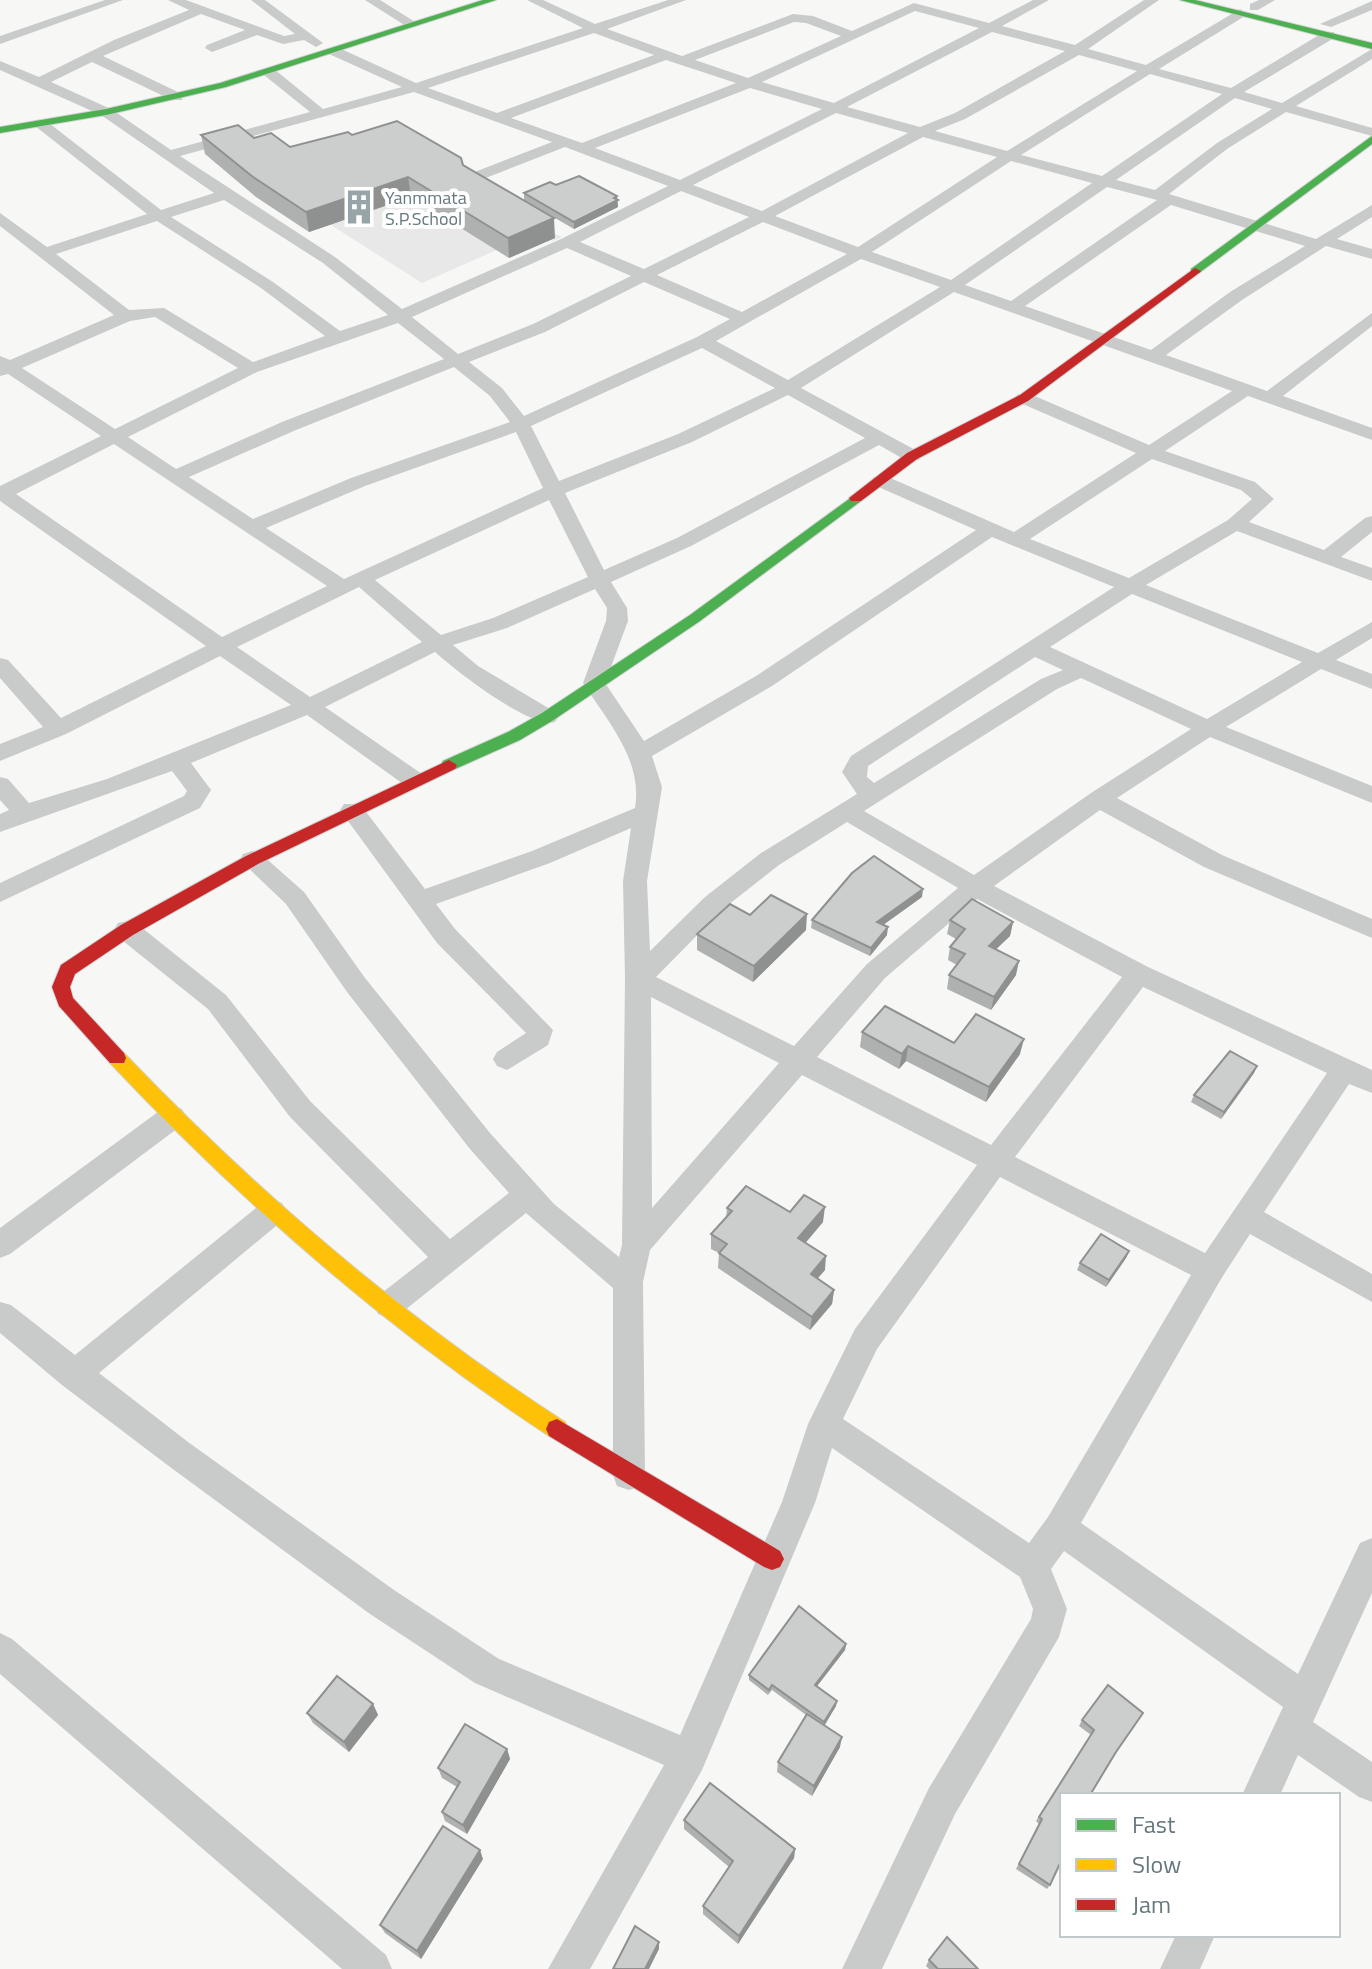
<svg xmlns="http://www.w3.org/2000/svg" width="1372" height="1969" viewBox="0 0 1372 1969" font-family="'Titillium Web',sans-serif">
	<rect width="100%" height="100%" fill="#f7f7f6"/>
	<!-- built -->
	<polygon fill="#e7e8e7" points="361,160 536,225 562,237 553,241 535,233 422,283 309,211"/>
	<g fill="none" stroke-linecap="round" stroke-linejoin="round">
		<!-- fast casing -->
		<g stroke="#d1d3d3" stroke-width="2">
			<g id="fast">
				<polygon points="483,0 496,0 226,87 106,115 0,133 0,127 106,109 220,83"/>
				<polygon points="1180,0 1195,0 1372,43 1372,49"/>
				<polygon points="1372,136 1372,144 1199,273 1191,273 1191,269"/>
				<polygon points="856,494 861,495 861,501 700,621 552,721 520,740 455,769 443,769 441,765 443,761 508,732 542,713 690,615"/>
			</g>
		</g>
		<!-- slow casing -->
		<g stroke="#d1d3d3" stroke-width="2">
			<path id="slow" d="M117,1051L124,1053C256,1191 404,1318 565,1422L568,1429L565,1436L557,1439L549,1436C389,1331 242,1203 110,1063L108,1058L110,1053Z"/>
		</g>
		<!-- jam casing -->
		<g stroke="#d1d3d3" stroke-width="2">
			<g id="jam">
				<polygon points="1195,268 1201,271 1199,273 1028,401 917,459 861,501 851,501 849,498 907,453 1020,395"/>
				<polygon points="449,760 457,765 455,769 258,864 133,935 75,974 70,987 73,998 124,1053 126,1058 124,1063 110,1063 59,1006 52,987 61,965 121,925 246,856"/>
				<polygon points="557,1419 780,1551 784,1559 780,1567 772,1570 764,1567 549,1436 546,1429 549,1422"/>
			</g>
		</g>
		<!-- street -->
		<g fill="#c9cbcb" fill-rule="evenodd">
			<polygon points="105,0 123,0 0,44 0,36"/>
			<path d="M168,0H186L284,36L295,34L251,0H265L323,43L316,47L304,40L283,44L257,35L212,52L205,48L207,45L245,30L201,14L103,56L182,94V100H172L92,62L51,82L111,109L171,150L310,112L264,75V69H274L323,109L402,87L329,54V48H339L416,83L583,28L527,0H543L595,24L668,0H686L607,29L682,56L793,14L813,16L852,31L914,3L989,23L1033,0H1049L1002,26L1075,45L1144,0H1159L1088,49L1146,65L1240,9L1246,13L1245,16L1159,69L1231,88L1324,32H1334V38L1244,92L1282,103L1372,49V59L1296,106L1372,128V136L1286,112L1227,149L1169,194L1316,239L1372,205V217L1337,239L1372,249V259L1326,246L1242,300L1166,355L1267,391L1372,313V326L1283,396L1372,428V440L1248,396L1165,451L1255,482L1274,499L1249,522L1324,550L1365,518L1372,516V532L1341,557L1372,568V581L1237,531L1146,585L1318,653L1372,622V638L1336,660L1372,674V689L1321,669L1226,727L1372,786V803L1210,737L1117,798L1222,855L1372,919V938L1204,867L1100,810L994,886L1148,967L1372,1070V1093L1349,1084L1264,1212L1372,1274V1302L1250,1234L1221,1279L1081,1523L1298,1674L1360,1543L1372,1538V1593L1313,1722L1372,1762V1802L1359,1797L1298,1755L1280,1795H1242L1283,1707L1064,1551L1051,1569L1067,1609L1059,1637L955,1814L882,1969H842L929,1788L1031,1619L1033,1609L1020,1577L832,1448L815,1503L702,1770L590,1969H548L664,1765L475,1683L370,1614L166,1464L62,1385L0,1333V1302L11,1305L75,1355L262,1203L272,1200L282,1203L287,1212L282,1221L99,1373L188,1442L394,1590L499,1659L680,1735L782,1502L808,1424L855,1329L977,1165L802,1075L650,1250L643,1282L645,1475L641,1486L629,1490L617,1486L613,1475V1288L526,1213L400,1314L389,1318L378,1314L374,1305L378,1296L428,1257L290,1117L208,1009L118,937L114,930L118,923L127,921L136,923L226,995L310,1101L450,1239L509,1193L470,1149L347,992L286,904L240,860L243,854L252,851L261,854L304,892L365,978L490,1133L554,1204L619,1257L622,1245L625,979L623,881L631,828L550,863L436,904L455,929L553,1030L548,1045L507,1070L497,1066L493,1059L497,1052L526,1033L437,943L340,810L344,804H360L425,889L532,851L635,808C643,760 608,722 583,683L606,621L607,608L595,589L507,628L453,645L478,666L555,712L558,717L555,722C530,729 455,670 435,652L325,707L422,774L426,780L422,786H406L307,715L191,763L211,790L200,808L0,902V883L184,796L187,791L172,771L0,832V814L9,810L0,800V777L8,779L29,803L107,779L291,705L220,656L66,734L0,761V744L43,727L0,678V658L8,660L61,718L206,646L0,501V486L101,436L8,374L0,376V356L10,360L114,315L0,226V213L47,247L147,214L35,126V120H45L161,210L214,193L101,115L0,70V61L39,77L114,40L189,10ZM915,11L979,28L834,103L762,82ZM794,22L806,23L841,36L748,78L695,60ZM992,32L1065,51L955,113L920,127L847,107ZM594,33L654,55L497,113L428,88ZM1079,55L1137,71L1007,151L935,131L965,119ZM666,60L736,83L582,143L511,118ZM1150,74L1222,94L1102,176L1021,155ZM750,88L822,109L680,180L595,148ZM414,92L552,142L472,173L466,182C472,189 485,196 494,199L502,194L483,179L565,147L668,186L561,239L402,309L335,257L180,156ZM1235,98L1272,109L1217,143L1155,190L1116,180ZM836,113L908,133L762,211L693,185ZM923,137L997,157L858,247L775,216ZM1011,161L1092,183L951,280L872,252ZM1107,187L1157,200L1011,301L965,285ZM681,191L749,217L644,269L580,242ZM224,200L323,263L388,315L340,331L273,282L171,217ZM1171,205L1305,246L1230,292L1151,350L1025,306ZM157,221L261,288L325,336L253,362L164,308L129,310L56,254ZM763,222L847,254L742,312L657,275ZM567,248L631,276L533,324L458,354L412,317ZM861,259L940,287L788,380L716,341ZM644,282L730,319L697,337L524,416L502,388L469,362L545,332ZM954,292L1232,391L1149,445L1030,394H1018L1015,398L1018,402L1136,453L1014,532L888,477H874L871,481L874,485L976,530L756,676L644,741L605,683L628,621L627,608L611,582L691,546L879,445L905,460H919L921,456L919,452L801,388ZM155,317L238,368L115,429L22,368L130,321ZM398,323L444,359L282,422L176,469L128,437L257,372ZM702,348L775,388L678,434L559,481L531,426ZM454,367L490,396L510,422L351,478L253,519L189,477L296,430ZM788,395L865,438L677,538L604,570L565,493L692,442ZM516,432L543,488L344,579L266,528L365,486ZM114,444L327,586L222,637L16,494ZM1152,459L1241,490L1252,499L1228,520L1129,578L1030,539ZM549,500L588,577L493,618L441,635L375,580ZM992,537L1114,587L851,756L842,772L857,794L761,853L705,897L650,951L647,881L662,787L652,756L772,686ZM359,587L422,642L310,697L237,647ZM1132,594L1302,662L1207,719L1050,647ZM1035,657L1063,670L1041,679L874,783L867,777L868,766ZM1081,678L1191,729L1091,793L974,875L864,811L1057,689ZM847,822L958,888L867,964L794,1046L656,977L723,909L779,865ZM977,899L1122,977L991,1145L817,1057L885,978ZM1143,987L1327,1073L1205,1253L1015,1157ZM651,997L779,1063L652,1208ZM1000,1177L1191,1275L1048,1517L1029,1543L843,1419L877,1349Z"/>
			<polygon points="365,0 380,0 420,25 409,28"/>
			<polygon points="1259,0 1275,0 1258,10 1250,10 1250,4"/>
			<polygon points="1372,1 1372,10 1331,27 1320,24"/>
			<polygon points="172,1106 182,1109 186,1117 182,1125 10,1254 0,1258 0,1228 162,1109"/>
			<polygon points="0,1633 12,1639 386,1955 392,1969 342,1969 0,1674"/>
			<polygon points="1176,1935 1215,1935 1200,1969 1160,1969"/>
		</g>
		<!-- fast -->
		<use href="#fast" fill="#4caf50" fill-rule="evenodd"/>
		<!-- slow -->
		<use href="#slow" fill="#ffc107" fill-rule="evenodd"/>
		<!-- jam -->
		<use href="#jam" fill="#c62828" fill-rule="evenodd"/>
	</g>
	<!-- wall -->
	<g fill="#afb1b1">
		<polygon points="201,135 254,138 290,147 352,135 463,165 555,238 509,258 411,197 309,232 256,197 205,154"/>
		<polygon points="556,185 617,199 618,207 574,229 524,200 524,193"/>
		<polygon points="922,897 883,925 887,935 870,956 811,928 812,920"/>
		<polygon points="950,920 1013,922 1010,936 996,949 1016,975 991,1010 947,989 949,975 957,965 948,960 950,947 956,939 947,934"/>
		<polygon points="806,930 753,982 697,950 697,934"/>
		<polygon points="862,1032 954,1043 1020,1054 986,1102 906,1061 899,1069 860,1047"/>
		<polygon points="1257,1066 1254,1073 1221,1119 1191,1102 1194,1095"/>
		<polygon points="727,1208 790,1212 823,1222 805,1243 825,1270 817,1279 834,1290 832,1304 810,1330 718,1268 719,1253 711,1249 711,1234 726,1218"/>
		<polygon points="1129,1251 1126,1258 1106,1287 1077,1270 1080,1263"/>
		<polygon points="846,1644 845,1650 817,1686 836,1706 824,1725 840,1747 812,1796 777,1772 778,1762 806,1715 772,1690 768,1695 749,1680 749,1675"/>
		<polygon points="373,1704 378,1715 349,1752 313,1723 307,1713"/>
		<polygon points="1143,1713 1062,1795 1050,1885 1047,1889 1016,1869 1039,1824 1036,1821 1091,1735 1079,1726 1082,1720"/>
		<polygon points="507,1749 510,1759 467,1834 445,1821 442,1812 457,1787 442,1778 438,1768"/>
		<polygon points="684,1820 795,1849 794,1858 738,1944 703,1914 703,1906 729,1867 684,1829"/>
		<polygon points="483,1859 421,1959 385,1933 380,1925"/>
		<polygon points="929,1960 978,1969 929,1969 926,1966"/>
	</g>
	<!-- shaded-wall -->
	<g fill="#8f9090">
		<polygon points="408,177 411,197 309,232 306,212"/>
		<polygon points="617,196 618,207 574,229 574,222"/>
		<polygon points="554,218 555,238 509,258 508,238"/>
		<polygon points="923,889 922,897 876,930 877,922"/>
		<polygon points="807,914 806,930 753,982 754,966"/>
		<polygon points="1013,922 1010,936 986,959 989,946"/>
		<polygon points="888,927 887,935 870,956 871,948"/>
		<polygon points="1019,961 1016,975 991,1010 994,997"/>
		<polygon points="1024,1039 1020,1054 986,1102 989,1087"/>
		<polygon points="908,1046 906,1061 899,1069 902,1054"/>
		<polygon points="1257,1066 1254,1073 1221,1119 1224,1112"/>
		<polygon points="825,1207 823,1222 797,1253 798,1238"/>
		<polygon points="1129,1251 1126,1258 1106,1287 1109,1280"/>
		<polygon points="826,1256 825,1270 809,1288 811,1274"/>
		<polygon points="834,1290 832,1304 810,1330 812,1317"/>
		<polygon points="846,1644 845,1650 814,1690 815,1685"/>
		<polygon points="837,1701 836,1706 823,1728 824,1722"/>
		<polygon points="373,1704 378,1715 349,1752 344,1742"/>
		<polygon points="842,1737 840,1747 812,1796 814,1786"/>
		<polygon points="507,1749 510,1759 467,1834 463,1825"/>
		<polygon points="795,1849 794,1858 738,1944 739,1936"/>
		<polygon points="480,1850 483,1859 421,1959 417,1951"/>
		<polygon points="659,1942 659,1949 649,1969 645,1969"/>
	</g>
	<!-- building -->
	<g fill="#cccece" stroke="#8f9090" stroke-width="2">
		<polygon points="397,121 461,158 463,165 554,218 508,238 408,177 306,212 253,177 201,135 238,125 254,138 271,133 290,147 348,132 352,135"/>
		<polygon points="579,176 617,196 614,198 618,200 574,222 524,193 550,182 556,185"/>
		<polygon points="874,856 923,889 877,922 888,927 871,948 812,920 852,873"/>
		<polygon points="771,895 807,914 754,966 697,934 730,904 750,915"/>
		<polygon points="972,899 1013,922 989,946 1019,961 994,997 949,975 965,954 950,947 965,929 950,920"/>
		<polygon points="885,1006 954,1043 976,1014 1024,1039 989,1087 908,1046 902,1054 862,1032"/>
		<polygon points="1230,1051 1257,1066 1224,1112 1194,1095"/>
		<polygon points="746,1186 790,1212 804,1195 825,1207 798,1238 826,1256 811,1274 834,1290 812,1317 719,1253 727,1244 711,1234 732,1211 727,1208"/>
		<polygon points="1101,1234 1129,1251 1109,1280 1080,1263"/>
		<polygon points="799,1606 846,1644 815,1685 837,1701 824,1722 772,1685 769,1690 749,1675"/>
		<polygon points="337,1676 373,1704 344,1742 307,1713"/>
		<polygon points="1108,1685 1143,1713 1116,1752 1090,1795 1062,1795 1062,1859 1050,1885 1019,1864 1042,1819 1039,1817 1094,1730 1082,1720"/>
		<polygon points="807,1714 842,1737 814,1786 778,1762"/>
		<polygon points="465,1724 507,1749 463,1825 442,1812 460,1782 438,1768"/>
		<polygon points="710,1783 795,1849 739,1936 703,1906 733,1861 684,1820"/>
		<polygon points="443,1826 480,1850 417,1951 380,1925"/>
		<polygon points="635,1926 659,1942 645,1969 613,1969"/>
		<polygon points="947,1937 978,1969 938,1969 929,1960"/>
	</g>
	<!-- icons -->
	<defs>
		<g id="building-bare" transform="scale(2.76)"><path d="M-4-6H4V6H1V3H-1V6H-4ZM-2.5-4.3h1.7v1.8h-1.7ZM.8-4.3h1.7v1.8H.8ZM-2.5-1h1.7V.8h-1.7ZM.8-1h1.7V.8H.8Z" fill="#97a4a8" stroke="#fff" stroke-width="2.5" paint-order="stroke"/></g>
	</defs>
	<g fill-rule="evenodd">
		<use href="#building-bare" x="359" y="207"/>
	</g>
	<g text-anchor="middle" dominant-baseline="central" stroke-width="8" stroke-linejoin="round" paint-order="stroke">
		<!-- far-poi labels -->
		<g font-size="18" fill="#64787e" stroke="#fff" text-anchor="start">
			<text x="385" y="197">Yanmmata<tspan x="385" dy="21">S.P.School</tspan></text>
		</g>
	</g>
	<!-- legend -->
	<rect x="1060" y="1793" width="280" height="144" fill="#ffffff" stroke="#c1c9cb" stroke-width="2"/>
	<rect x="1076" y="1819" width="40" height="12" fill="#4caf50" stroke="#c1c9cb" stroke-width="2"/>
	<text x="1132" y="1833" font-size="24" fill="#64787e">Fast</text>
	<rect x="1076" y="1859" width="40" height="12" fill="#ffc107" stroke="#c1c9cb" stroke-width="2"/>
	<text x="1132" y="1873" font-size="24" fill="#64787e">Slow</text>
	<rect x="1076" y="1899" width="40" height="12" fill="#c62828" stroke="#c1c9cb" stroke-width="2"/>
	<text x="1132" y="1913" font-size="24" fill="#64787e">Jam</text>
</svg>
